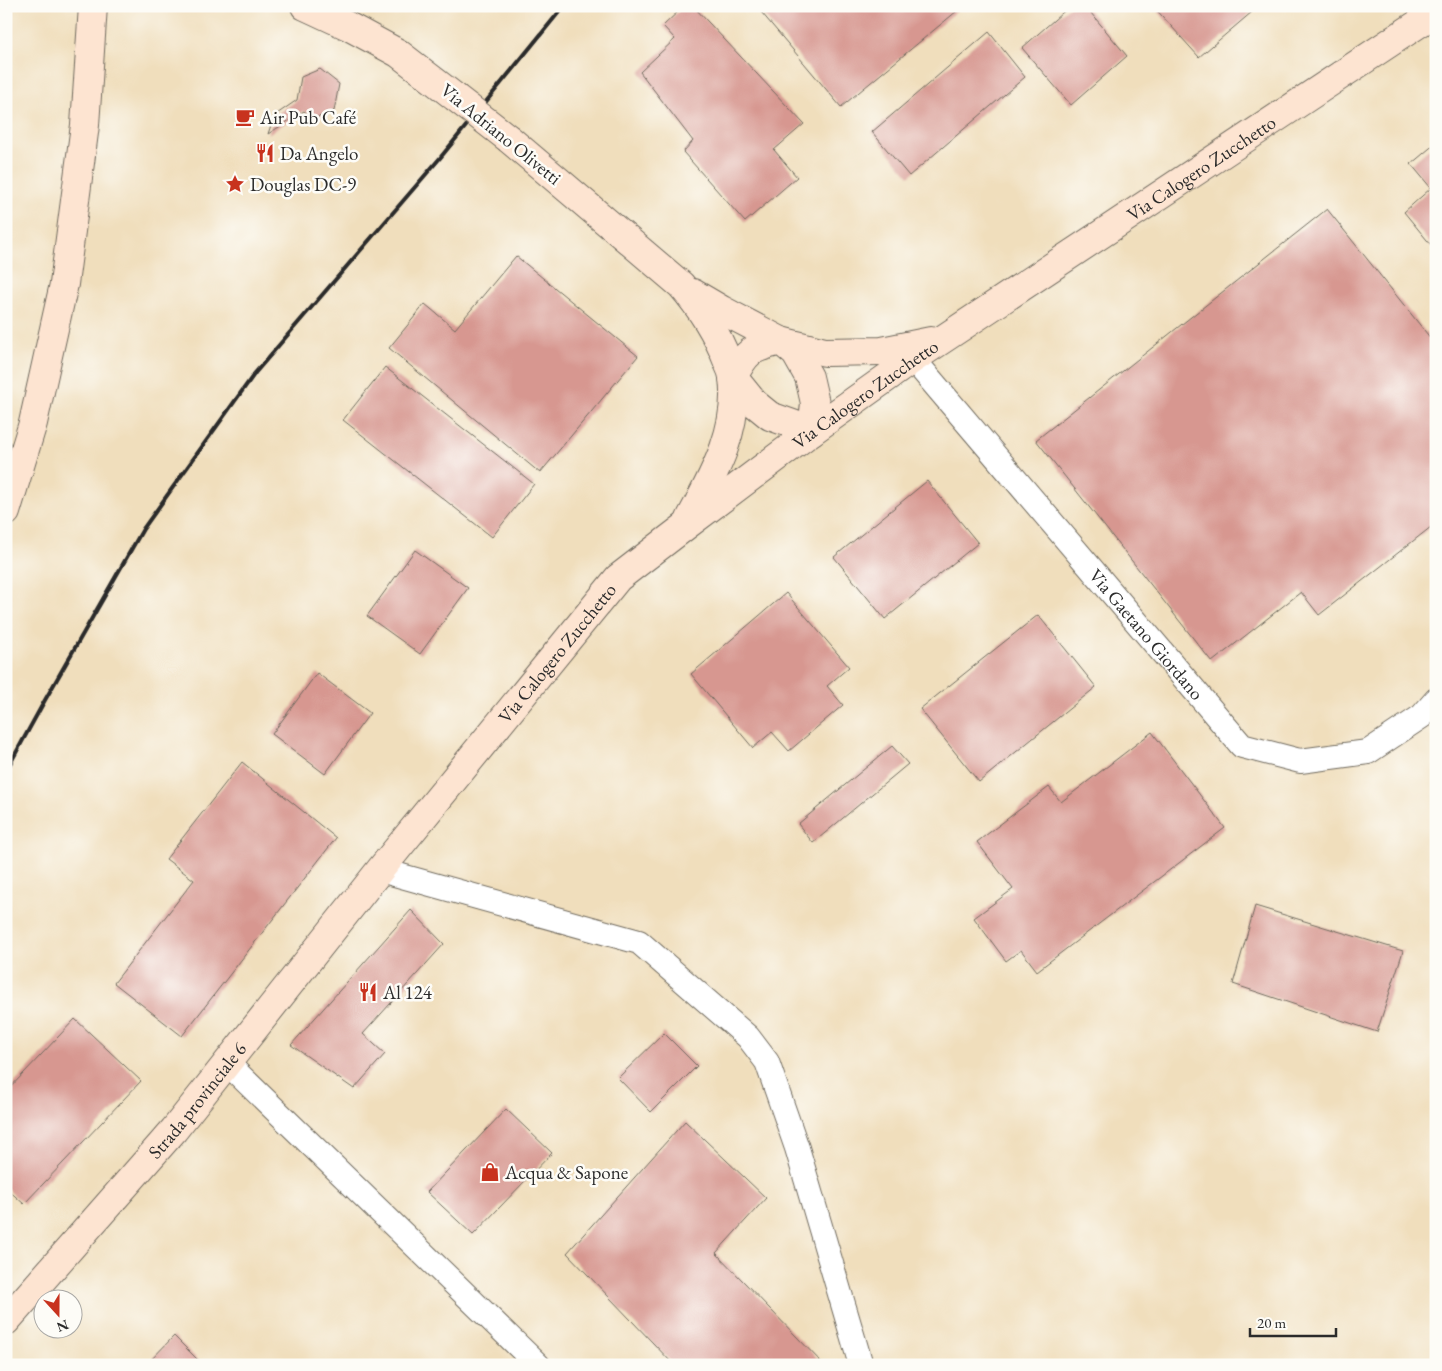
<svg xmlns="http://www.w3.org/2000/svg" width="1442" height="1371" viewBox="0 0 1442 1371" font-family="'EB Garamond',serif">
	<rect width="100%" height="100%" fill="#fdfcf7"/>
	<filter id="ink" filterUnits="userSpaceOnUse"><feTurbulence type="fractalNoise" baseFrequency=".02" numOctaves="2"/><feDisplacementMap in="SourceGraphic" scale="10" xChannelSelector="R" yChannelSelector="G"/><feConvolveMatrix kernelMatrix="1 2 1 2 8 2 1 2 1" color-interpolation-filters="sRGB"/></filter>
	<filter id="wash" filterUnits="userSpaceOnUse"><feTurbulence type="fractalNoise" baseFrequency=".0096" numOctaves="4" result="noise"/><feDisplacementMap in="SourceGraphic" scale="20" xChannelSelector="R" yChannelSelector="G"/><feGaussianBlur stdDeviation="1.12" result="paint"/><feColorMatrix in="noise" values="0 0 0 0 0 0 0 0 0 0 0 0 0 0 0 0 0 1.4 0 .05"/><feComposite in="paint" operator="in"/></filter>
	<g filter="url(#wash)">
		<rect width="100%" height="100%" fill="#f0debc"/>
		<g id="blocks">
			<!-- building -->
			<g fill="#d79790">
				<polygon points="684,6 693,6 804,124 774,150 797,177 745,222 683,152 693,141 640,72 675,39 663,26"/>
				<polygon points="756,6 963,6 841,107"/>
				<polygon points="1070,6 1085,6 1127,56 1071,105 1022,48"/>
				<polygon points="1153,6 1259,6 1199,57"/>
				<polygon points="989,32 1025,77 909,176 872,132"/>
				<polygon points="320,69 339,84 334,111 313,119 304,111 268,134 274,116 297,100 301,77"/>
				<polygon points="1436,143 1436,251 1404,212 1431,188 1411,164"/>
				<polygon points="1327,209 1436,345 1436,523 1319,615 1301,592 1212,662 1036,440"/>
				<polygon points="516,256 638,356 540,473 389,348 425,304 455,329"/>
				<polygon points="385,367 534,484 492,537 343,420"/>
				<polygon points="927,481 978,543 885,619 834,557"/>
				<polygon points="415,550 468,588 420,654 367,616"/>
				<polygon points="786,593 849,667 827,686 843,705 789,751 772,732 753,748 691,674"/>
				<polygon points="1038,615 1096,687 979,782 920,709"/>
				<polygon points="317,673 370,713 325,774 272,734"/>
				<polygon points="1152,732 1225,828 1037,971 1021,950 1006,961 974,918 1013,889 977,842 1049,787 1061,802"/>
				<polygon points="892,746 908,764 813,843 798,824"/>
				<polygon points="242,762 336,838 182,1036 114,983 194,880 166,859"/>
				<polygon points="1255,906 1403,951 1377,1032 1233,984"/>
				<polygon points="411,910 444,944 363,1034 385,1054 354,1089 291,1045"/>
				<polygon points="75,1019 141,1081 24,1204 6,1188 6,1092"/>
				<polygon points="664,1033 697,1066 651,1112 618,1078"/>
				<polygon points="506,1109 552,1153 473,1235 427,1192"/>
				<polygon points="685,1121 766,1198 716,1253 823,1364 822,1365 674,1365 567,1253"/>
				<polygon points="174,1336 203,1365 146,1365"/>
			</g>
		</g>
	</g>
	<g filter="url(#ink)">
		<use href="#blocks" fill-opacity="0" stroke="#706a5e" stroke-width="1"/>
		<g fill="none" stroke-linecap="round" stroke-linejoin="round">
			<!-- minor casing -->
			<g stroke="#706a5e" stroke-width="26">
				<g id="minor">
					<path id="s1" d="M913,359L1242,746L1300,761L1368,752L1422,716L1436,700"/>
					<polyline points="380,870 639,942 748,1037 767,1062 797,1148 861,1365"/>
					<polyline points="227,1063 538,1365"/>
				</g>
			</g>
			<!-- secondary casing -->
			<g stroke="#706a5e" stroke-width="30">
				<g id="secondary">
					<polyline points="305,6 348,26 398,53 455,97"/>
					<path d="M509,139L681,285C702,309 716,331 727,360C729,366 733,372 733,378C740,429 713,476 690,519"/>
					<polyline points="693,293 722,310 781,341 825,352 882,351 931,341"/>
					<path d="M781,341L796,354L809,377L815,403L812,431L770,416L754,403L733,377C748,349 751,349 781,341Z"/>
					<polyline points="6,512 33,423 64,284 85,125 93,6"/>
					<path id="s2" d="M6,1321L174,1130L380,870L618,578L687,525L812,431L913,359L1436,12"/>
				</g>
			</g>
			<!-- minor -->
			<use href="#minor" stroke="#fff" stroke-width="24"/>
			<!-- secondary -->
			<use href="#secondary" stroke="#fde4d1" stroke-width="28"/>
			<!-- rail -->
			<polyline stroke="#2b2b2b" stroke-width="4" points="6,771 45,700 143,529 255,373 440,158 564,6"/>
			<!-- secondary-bridge casing -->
			<g stroke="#706a5e" stroke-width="30" stroke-linecap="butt">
				<polyline id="secondary-bridge" points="455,97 509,139"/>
			</g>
			<!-- secondary-bridge -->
			<use href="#secondary-bridge" stroke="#fde4d1" stroke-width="28"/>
		</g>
	</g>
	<!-- icons -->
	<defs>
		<g id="cafe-bare" transform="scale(1.5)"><path d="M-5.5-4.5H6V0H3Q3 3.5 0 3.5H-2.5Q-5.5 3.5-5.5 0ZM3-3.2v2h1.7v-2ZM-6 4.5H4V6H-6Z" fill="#c8321e" stroke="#fdfcf7" stroke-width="2.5" paint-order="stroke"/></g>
		<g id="restaurant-bare" transform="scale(1.5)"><path d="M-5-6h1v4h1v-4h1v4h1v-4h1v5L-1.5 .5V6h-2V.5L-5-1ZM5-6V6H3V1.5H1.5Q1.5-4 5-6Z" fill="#c8321e" stroke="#fdfcf7" stroke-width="2.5" paint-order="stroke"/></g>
		<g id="sight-bare" transform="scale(1.5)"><path d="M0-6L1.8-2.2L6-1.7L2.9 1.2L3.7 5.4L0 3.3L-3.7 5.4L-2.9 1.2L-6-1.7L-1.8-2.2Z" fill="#c8321e" stroke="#fdfcf7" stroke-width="2.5" paint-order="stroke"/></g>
		<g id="shop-bare" transform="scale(1.5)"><path d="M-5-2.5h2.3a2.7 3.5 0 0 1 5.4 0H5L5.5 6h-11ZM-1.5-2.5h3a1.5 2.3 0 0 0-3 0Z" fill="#c8321e" stroke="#fdfcf7" stroke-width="2.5" paint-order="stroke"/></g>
	</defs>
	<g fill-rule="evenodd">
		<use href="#cafe-bare" x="245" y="117"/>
		<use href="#restaurant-bare" x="265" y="153"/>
		<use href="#sight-bare" x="235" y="184"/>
		<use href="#restaurant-bare" x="368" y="992"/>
		<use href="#shop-bare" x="490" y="1172"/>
	</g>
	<g text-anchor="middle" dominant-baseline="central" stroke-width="5" stroke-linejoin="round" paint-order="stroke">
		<!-- poi labels -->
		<g font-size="19" fill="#2b2b2b" stroke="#fdfcf7" text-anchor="start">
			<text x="260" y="117">Air Pub Café</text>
			<text x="280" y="153">Da Angelo</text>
			<text x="250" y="184">Douglas DC-9</text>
			<text x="383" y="992">Al 124</text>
			<text x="505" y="1172">Acqua &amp; Sapone</text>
		</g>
		<!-- street labels -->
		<g font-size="19" fill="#2b2b2b" stroke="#fdfcf7">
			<text transform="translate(501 134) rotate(39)">Via Adriano Olivetti</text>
			<text stroke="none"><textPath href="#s2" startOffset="1676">Via Calogero Zucchetto</textPath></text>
			<text stroke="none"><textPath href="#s2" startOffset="1271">Via Calogero Zucchetto</textPath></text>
			<text stroke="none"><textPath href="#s1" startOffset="361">Via Gaetano Giordano</textPath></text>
			<text stroke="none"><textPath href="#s2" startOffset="866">Via Calogero Zucchetto</textPath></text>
			<text stroke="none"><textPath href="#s2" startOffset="292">Strada provinciale 6</textPath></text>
		</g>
	</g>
	<!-- margin -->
	<rect width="1442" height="1371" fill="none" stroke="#fdfcf7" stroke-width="25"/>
	<!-- north arrow -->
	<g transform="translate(58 1314) rotate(159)"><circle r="24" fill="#fdfcf7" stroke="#a9a8a5"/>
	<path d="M0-4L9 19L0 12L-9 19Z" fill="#c8321e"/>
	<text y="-8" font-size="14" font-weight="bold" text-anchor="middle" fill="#2b2b2b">N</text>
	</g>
	<!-- scale -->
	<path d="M1250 1328v8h86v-8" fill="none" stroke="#2b2b2b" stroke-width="2.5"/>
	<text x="1257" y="1328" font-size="15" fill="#2b2b2b" stroke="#fdfcf7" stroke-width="4" paint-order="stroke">20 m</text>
</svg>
